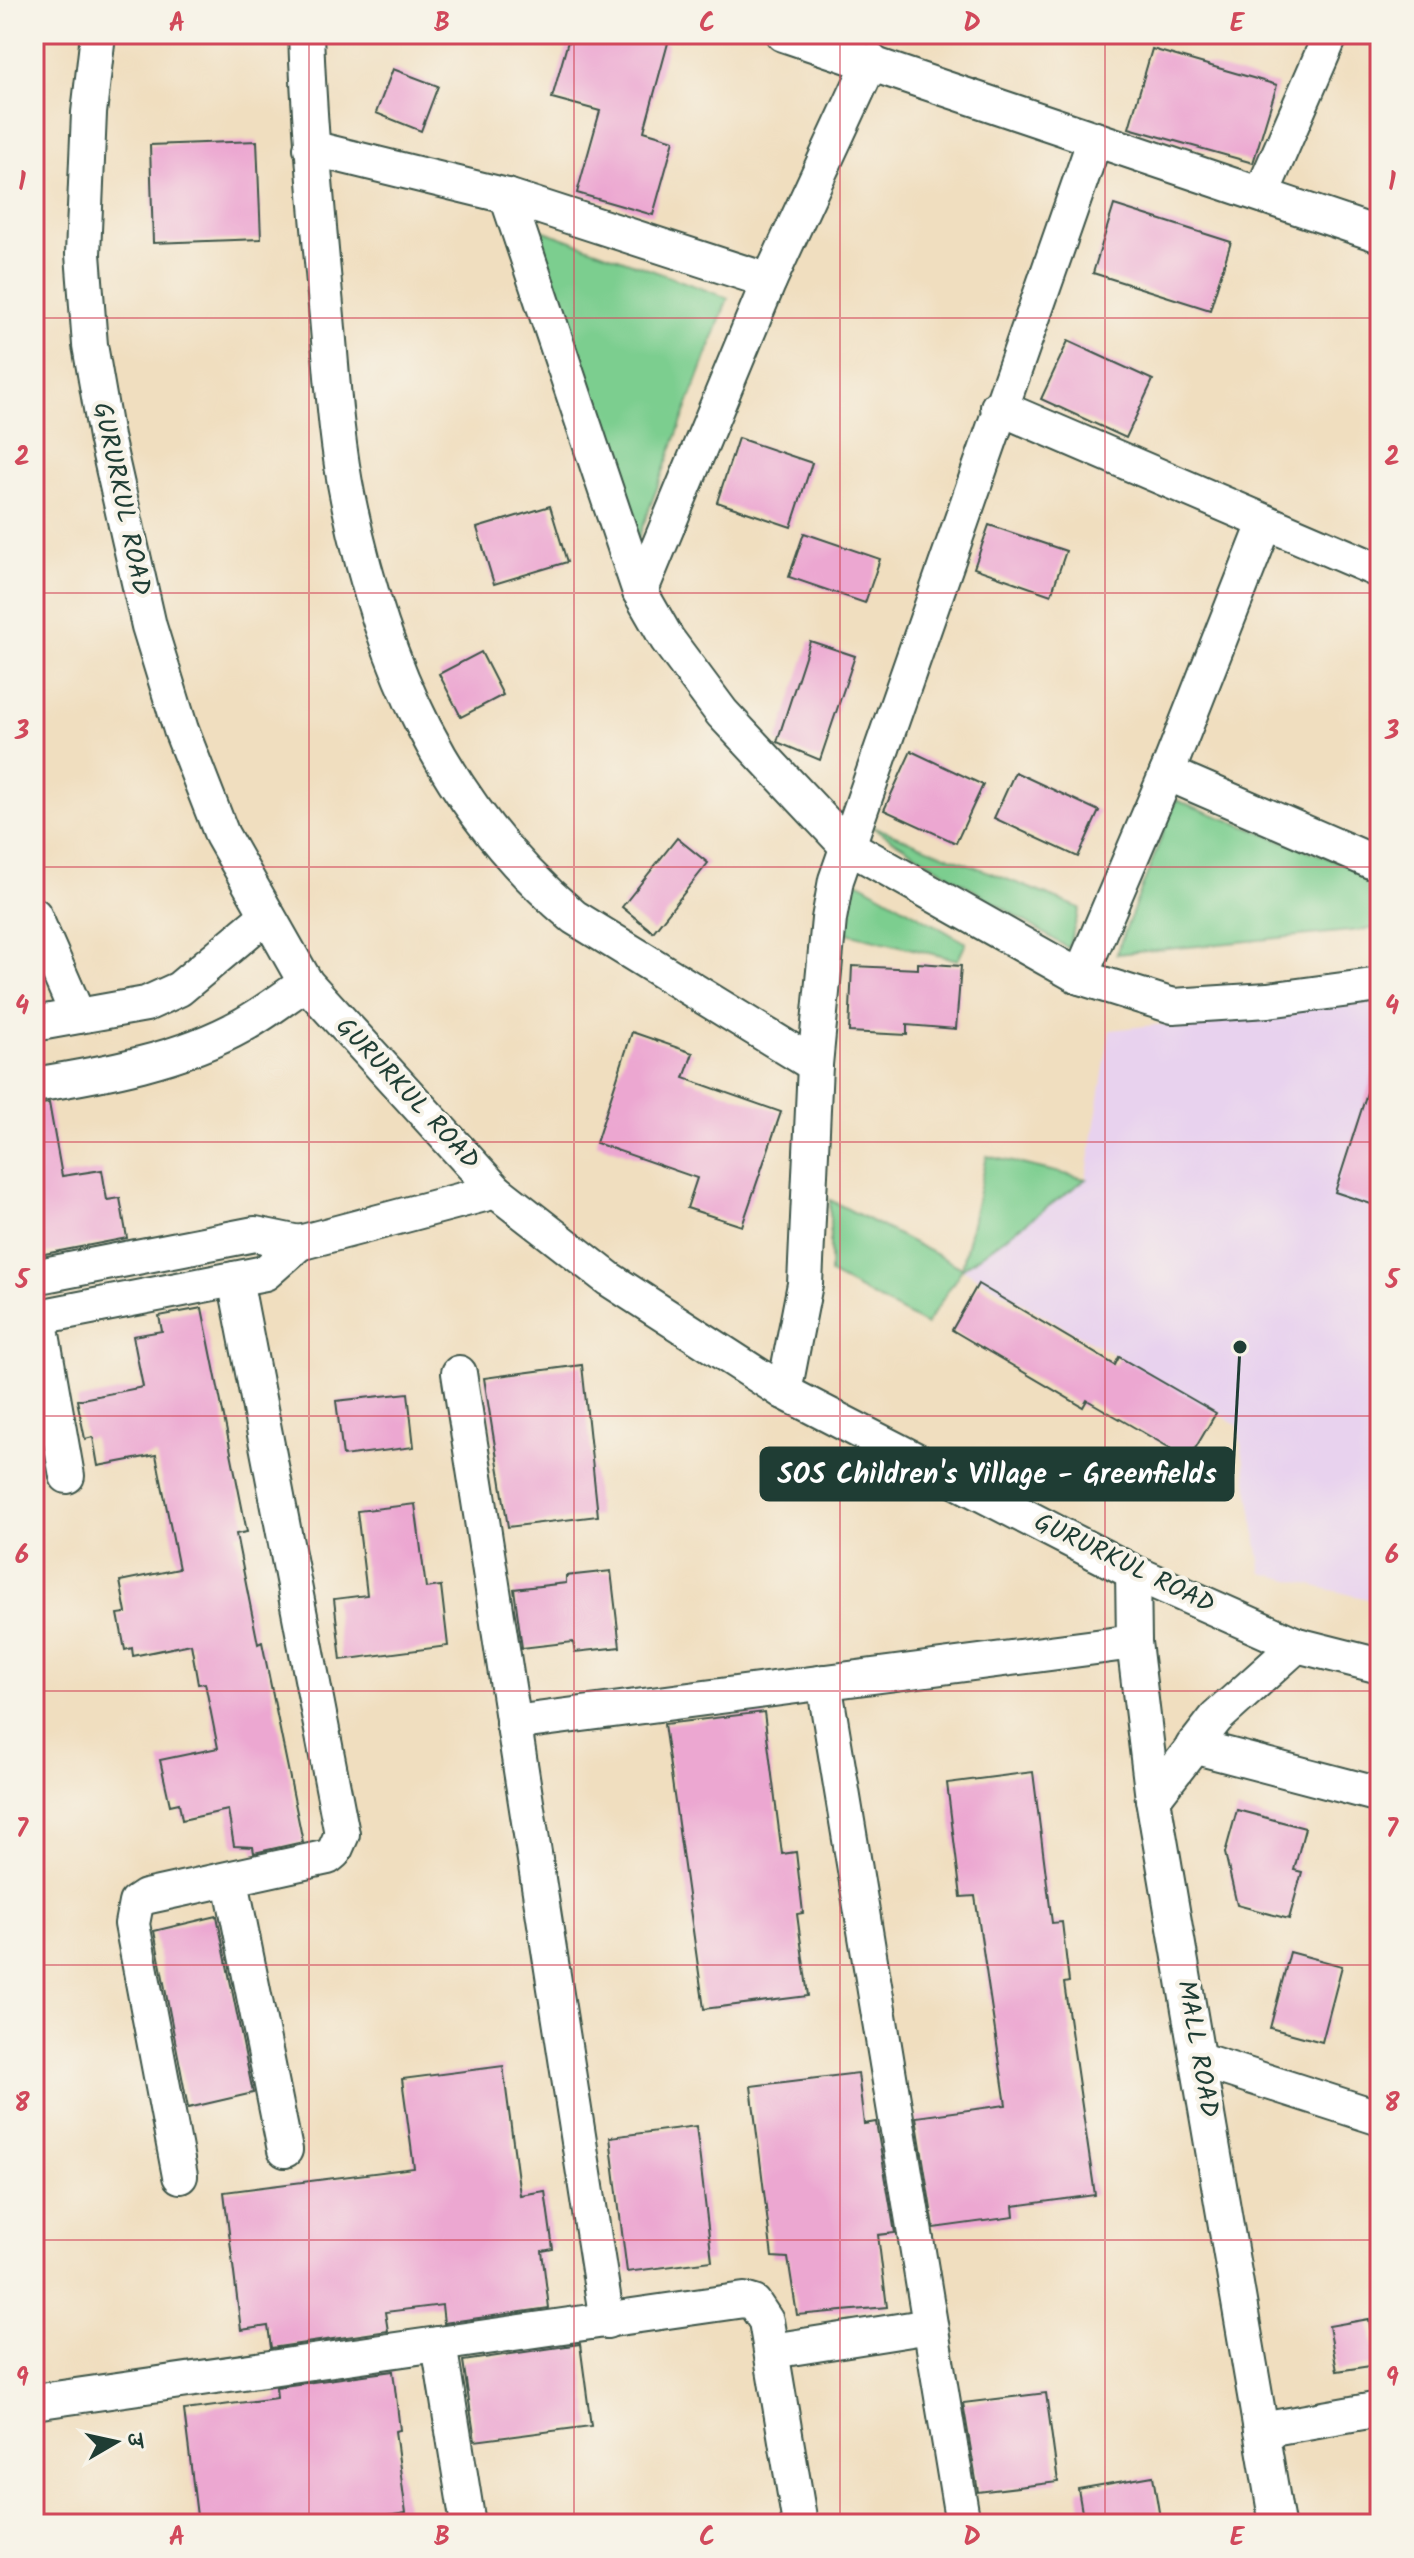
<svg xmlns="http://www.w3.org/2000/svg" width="1414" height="2558" viewBox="0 0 1414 2558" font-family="Kalam,'Playpen Sans Deva',sans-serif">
	<rect width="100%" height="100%" fill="#f7f3e8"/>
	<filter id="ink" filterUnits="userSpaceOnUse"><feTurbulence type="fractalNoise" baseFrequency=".0125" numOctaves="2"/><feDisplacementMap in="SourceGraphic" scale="16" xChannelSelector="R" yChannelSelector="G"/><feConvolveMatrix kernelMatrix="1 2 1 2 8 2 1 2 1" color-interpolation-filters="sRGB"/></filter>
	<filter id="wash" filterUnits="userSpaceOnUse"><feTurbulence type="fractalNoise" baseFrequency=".006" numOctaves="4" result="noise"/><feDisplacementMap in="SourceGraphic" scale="32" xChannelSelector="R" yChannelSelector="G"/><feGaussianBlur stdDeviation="1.8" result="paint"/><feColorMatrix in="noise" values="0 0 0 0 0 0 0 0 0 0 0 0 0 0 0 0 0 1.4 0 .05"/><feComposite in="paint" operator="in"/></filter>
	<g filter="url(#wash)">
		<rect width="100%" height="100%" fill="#f0debf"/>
		<!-- built -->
		<polygon fill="#e8d2ee" points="1380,1000 1380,1602 1262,1573 1238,1425 962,1269 1086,1179 1110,1030"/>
		<!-- green -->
		<g fill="#7cce8f" stroke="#4e8662" stroke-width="2">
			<polygon points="539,229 728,298 632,555"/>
			<polygon points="1176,800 1380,878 1380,928 1116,954"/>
			<polygon points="867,824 1080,908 1068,948"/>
			<polygon points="856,880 966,943 958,960 847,933"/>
			<polygon points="987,1156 1086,1179 962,1269 926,1325 830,1274 830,1200 962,1268"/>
		</g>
		<g id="blocks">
			<!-- building -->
			<g fill="#eca7d1">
				<polygon points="570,34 635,34 668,43 644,131 674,140 653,215 577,193 600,111 552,98"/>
				<polygon points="1152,49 1277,85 1253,163 1129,128"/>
				<polygon points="393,69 438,86 421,131 376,113"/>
				<polygon points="257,141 261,239 153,243 150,145"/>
				<polygon points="1114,205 1231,242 1210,310 1093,273"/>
				<polygon points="1068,341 1153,380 1126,438 1041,399"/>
				<polygon points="738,438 812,463 791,527 717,502"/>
				<polygon points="550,506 567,562 494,584 477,528"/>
				<polygon points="989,525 1066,551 1051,595 974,568"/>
				<polygon points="804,533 880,559 865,603 789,577"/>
				<polygon points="810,641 855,656 820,760 777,742"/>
				<polygon points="481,652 503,695 461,717 439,674"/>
				<polygon points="911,751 983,785 956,843 884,810"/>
				<polygon points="1015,772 1099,811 1078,857 994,818"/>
				<polygon points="677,838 708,863 653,932 622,907"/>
				<polygon points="918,963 961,966 956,1029 907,1025 907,1035 849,1032 852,966 918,969"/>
				<polygon points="632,1032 693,1053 684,1078 781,1112 742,1226 687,1208 697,1178 596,1143"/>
				<polygon points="1374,1071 1380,1072 1380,1188 1374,1205 1335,1192"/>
				<polygon points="49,1103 62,1176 102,1170 107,1200 120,1198 127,1238 34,1256 34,1105"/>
				<polygon points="978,1284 1115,1365 1119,1357 1216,1413 1189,1459 1087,1400 1083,1407 952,1330"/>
				<polygon points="202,1308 247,1532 236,1534 258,1644 262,1642 303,1842 254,1853 253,1847 234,1846 228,1810 182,1820 179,1803 170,1805 160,1760 218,1748 205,1683 198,1684 191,1644 133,1656 132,1648 125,1650 118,1614 126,1613 120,1581 179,1569 156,1455 98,1466 93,1437 85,1439 77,1400 143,1387 133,1336 162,1331 159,1316"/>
				<polygon points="582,1365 598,1516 508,1527 484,1378"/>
				<polygon points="408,1393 414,1447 343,1456 336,1401"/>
				<polygon points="415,1504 426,1588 441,1586 448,1646 341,1660 334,1599 367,1595 357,1511"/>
				<polygon points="611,1571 620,1647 575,1652 573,1642 522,1648 514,1589 566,1583 566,1576"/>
				<polygon points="764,1712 782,1854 796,1852 803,1913 797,1914 808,1996 704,2009 664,1724"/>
				<polygon points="1033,1772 1052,1923 1062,1922 1069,1982 1064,1983 1095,2195 1013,2206 1014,2217 934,2228 916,2117 1006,2105 975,1896 961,1897 947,1783"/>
				<polygon points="1237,1810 1305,1828 1294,1870 1302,1872 1289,1919 1237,1905 1225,1853"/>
				<polygon points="217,1916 253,2093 188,2108 154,1931"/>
				<polygon points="1290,1952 1342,1966 1322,2042 1270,2028"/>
				<polygon points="503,2066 520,2195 545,2191 553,2249 542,2251 549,2308 444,2323 442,2305 385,2312 388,2331 271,2348 268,2326 241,2330 224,2192 414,2168 402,2079"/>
				<polygon points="858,2073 864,2124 876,2122 895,2233 878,2235 887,2307 797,2315 788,2258 772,2257 751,2086"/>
				<polygon points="696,2126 712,2261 627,2272 610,2137"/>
				<polygon points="1369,2319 1377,2365 1337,2371 1329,2326"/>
				<polygon points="580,2344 591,2426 475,2441 463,2361"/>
				<polygon points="393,2371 400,2430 395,2431 406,2513 336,2524 198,2524 184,2410 277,2398 276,2387"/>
				<polygon points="1046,2393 1058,2482 978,2492 963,2403"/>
				<polygon points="1153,2476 1161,2524 1084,2524 1078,2489"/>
			</g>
		</g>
	</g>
	<g filter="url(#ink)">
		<use href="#blocks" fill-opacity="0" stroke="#3e5549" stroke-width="2"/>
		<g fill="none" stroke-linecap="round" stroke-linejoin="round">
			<!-- minor casing -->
			<g stroke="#3e5549" stroke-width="38">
				<g id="minor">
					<polyline points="98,34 89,113 83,254 90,345 106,437 149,626 181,730 222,835 306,983 496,1191 609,1279 784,1392 1133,1572 1297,1645 1380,1666"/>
					<path d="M306,34C309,125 318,215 326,306C332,370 335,436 348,499C382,664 443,807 574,917L815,1065"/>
					<polyline points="783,34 1380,235"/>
					<polyline points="311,148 507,196 769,281"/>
					<polyline points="1262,193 1331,34"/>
					<polyline points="507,196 640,592 667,639 722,713 846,845 1080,977 1173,1006 1268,1000 1380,985"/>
					<polyline points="998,407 1380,571"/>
					<polyline points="640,592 769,281 871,61"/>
					<polyline points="1167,773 1380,865"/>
					<polyline points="34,915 78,1016"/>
					<polyline points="1080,977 1167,773 1265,524"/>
					<polyline points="34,1024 146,1004 179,989 266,916"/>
					<path d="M34,1085C103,1074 181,1060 243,1025C265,1013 285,997 306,983"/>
					<polyline points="34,1277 255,1234 299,1243"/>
					<polyline points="39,1317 67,1476"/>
					<polyline points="34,1318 265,1273 299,1243 496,1191"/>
					<polyline points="459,1373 607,2321"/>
					<polyline points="784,1392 805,1284 815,1065 829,919 836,880 1095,139"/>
					<polyline points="1133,1572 1134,1642 1153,1799 1277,2524"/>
					<polyline points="824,1682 963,2524"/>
					<polyline points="513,1723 1134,1642"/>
					<polyline points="1193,1746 1380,1795"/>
					<polyline points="1153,1799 1216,1718 1297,1645"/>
					<polyline points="231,1881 285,2150"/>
					<polyline points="1200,2060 1380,2118"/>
					<polyline points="180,2176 132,1924 136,1903 145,1897 328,1857 334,1852 342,1834 235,1279"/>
					<polyline points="439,2344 468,2524"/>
					<polyline points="772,2351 930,2326"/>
					<polyline points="34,2402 744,2300 754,2303 766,2321 800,2524"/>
					<polyline points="1261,2430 1380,2409"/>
				</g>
			</g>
			<!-- minor -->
			<use href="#minor" stroke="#fff" stroke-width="34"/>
		</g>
	</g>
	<!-- grid -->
	<path fill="none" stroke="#d1495b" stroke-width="2" stroke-opacity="0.55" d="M309,34V2524M574,34V2524M840,34V2524M1105,34V2524M34,318H1380M34,593H1380M34,867H1380M34,1142H1380M34,1416H1380M34,1691H1380M34,1965H1380M34,2240H1380"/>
	<g text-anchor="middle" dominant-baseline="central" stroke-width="8" stroke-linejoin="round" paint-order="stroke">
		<!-- street labels -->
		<g font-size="26" fill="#1f3d34" stroke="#f7f3e8">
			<text transform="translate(121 499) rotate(78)">GURURKUL ROAD</text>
			<text transform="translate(407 1094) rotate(47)">GURURKUL ROAD</text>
			<text transform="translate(1124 1564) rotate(26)">GURURKUL ROAD</text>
			<text transform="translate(1197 2049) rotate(80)">MALL ROAD</text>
		</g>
	</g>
	<!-- callouts -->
	<path fill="none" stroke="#1f3d34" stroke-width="3" d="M1240 1347L1233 1474"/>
	<circle fill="#1f3d34" stroke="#f7f3e8" stroke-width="3" cx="1240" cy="1347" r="8"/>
	<rect fill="#1f3d34" stroke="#1f3d34" stroke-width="3" x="761" y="1448" width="472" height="52" rx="8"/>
	<g font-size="28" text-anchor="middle" font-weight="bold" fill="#fff">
		<text x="997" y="1483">SOS Children's Village - Greenfields</text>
	</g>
	<!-- margin -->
	<rect width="1414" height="2558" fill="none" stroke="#f7f3e8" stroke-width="88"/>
	<!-- north arrow -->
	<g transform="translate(116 2442) rotate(81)" stroke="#f7f3e8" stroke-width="6" paint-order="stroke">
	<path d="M0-6L14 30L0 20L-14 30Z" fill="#1f3d34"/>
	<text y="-12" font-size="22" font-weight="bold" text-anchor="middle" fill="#1f3d34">उ</text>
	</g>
	<rect x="44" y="44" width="1326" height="2470" fill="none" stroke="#d1495b" stroke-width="3"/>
	<g font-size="26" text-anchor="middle" font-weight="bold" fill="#d1495b">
		<text x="177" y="31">A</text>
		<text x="442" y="31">B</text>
		<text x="707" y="31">C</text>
		<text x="972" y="31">D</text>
		<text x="1237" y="31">E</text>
		<text x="22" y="190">1</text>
		<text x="1392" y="190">1</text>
		<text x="22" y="465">2</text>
		<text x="1392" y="465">2</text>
		<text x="22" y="739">3</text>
		<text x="1392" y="739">3</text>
		<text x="22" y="1014">4</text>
		<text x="1392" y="1014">4</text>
		<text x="22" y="1288">5</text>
		<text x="1392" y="1288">5</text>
		<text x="22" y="1563">6</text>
		<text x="1392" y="1563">6</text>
		<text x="22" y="1837">7</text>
		<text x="1392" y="1837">7</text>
		<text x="22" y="2111">8</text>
		<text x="1392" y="2111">8</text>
		<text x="22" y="2386">9</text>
		<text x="1392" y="2386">9</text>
		<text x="177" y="2545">A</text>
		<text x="442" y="2545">B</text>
		<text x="707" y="2545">C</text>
		<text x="972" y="2545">D</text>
		<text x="1237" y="2545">E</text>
	</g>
</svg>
